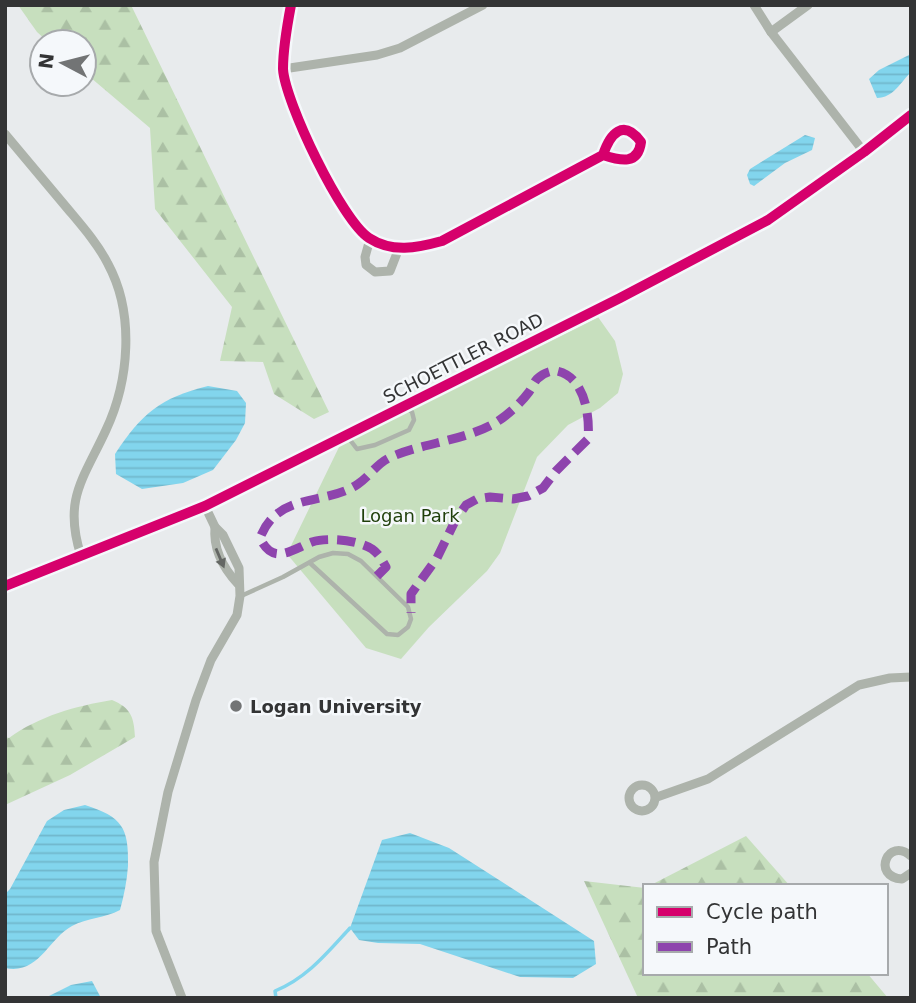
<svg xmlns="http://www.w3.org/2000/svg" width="916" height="1003" viewBox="0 0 916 1003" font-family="'DejaVu Sans',sans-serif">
	<defs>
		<pattern id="forest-firs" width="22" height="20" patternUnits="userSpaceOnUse" patternTransform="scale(1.75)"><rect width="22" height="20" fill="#c7dfbe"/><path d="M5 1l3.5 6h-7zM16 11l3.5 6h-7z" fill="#abc0a4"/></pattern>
		<pattern id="water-rules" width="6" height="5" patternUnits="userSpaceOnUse" patternTransform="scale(1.75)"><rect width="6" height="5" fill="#82d5ed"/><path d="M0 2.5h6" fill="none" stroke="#71b7cc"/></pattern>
	</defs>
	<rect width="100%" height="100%" fill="#e8ebed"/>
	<!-- green -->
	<polygon fill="#c7dfbe" points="598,317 615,341 623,374 618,393 600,408 568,425 537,457 500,553 487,571 429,627 401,659 366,648 287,554 340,445"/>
	<!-- forest -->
	<g fill="url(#forest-firs)">
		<polygon points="18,5 131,5 329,412 314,419 274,394 263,362 220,361 232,307 155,209 150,128 84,72 84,42 48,42 37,32"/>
		<path d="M112,700C131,708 134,717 135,737L70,775L5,805V737L9,738C39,716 76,706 112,700Z"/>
		<polygon points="746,836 790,886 649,886"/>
		<polygon points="584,881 645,888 645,973 867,973 888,998 638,998"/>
	</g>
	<!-- water -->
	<g fill="url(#water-rules)">
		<path d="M911,54V72C901,82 893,98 877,98L869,79L879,70Z"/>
		<polygon points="805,135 815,138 812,150 785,163 754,186 750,184 747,175 750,169"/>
		<path d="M208,386L237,391L246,403L245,423L236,440L213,470L183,483L142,489L116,474L115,454C142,413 160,398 208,386Z"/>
		<path d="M85,805C122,817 129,827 128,866C127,881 124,895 120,910C105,918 87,918 72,926C48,939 39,975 5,968V894L10,889L47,821L64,810Z"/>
		<polygon points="410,833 449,848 594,941 596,964 573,978 520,977 420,944 378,943 359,940 350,928 382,840"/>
		<polygon points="92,981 101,998 45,998 71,985"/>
	</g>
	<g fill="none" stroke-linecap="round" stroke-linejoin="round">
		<!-- stream -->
		<path stroke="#82d5ed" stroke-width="3.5" d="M276,998L275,991C307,978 327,953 350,928"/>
		<!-- service -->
		<g stroke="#adb3ab" stroke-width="4.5">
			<polyline points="347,436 357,449 375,445 409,430 414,420 412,412 406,408"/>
			<polyline points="241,596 283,577 319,557 333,553 348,554 361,561 408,607 411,619 408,627 398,635 387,634 310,563"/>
		</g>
		<!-- minor -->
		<g stroke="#adb3ab" stroke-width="9">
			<path d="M291,5C287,26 283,48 283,69C285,102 342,221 369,238C392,253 417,248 442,241L603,155C621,161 638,165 641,142C623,118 610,134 603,155"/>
			<polyline points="754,5 771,32 864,152"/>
			<polyline points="771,32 808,5"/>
			<polyline points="283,69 377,55 400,48 483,5"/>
			<path d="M5,134C26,159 46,183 67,208C82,226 98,244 108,264C135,314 129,381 106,430C83,480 63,499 81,556"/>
			<polyline points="370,239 365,257 366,265 375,272 390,271 399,248"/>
			<path d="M215,527C213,549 223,568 238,584"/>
			<circle cx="642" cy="798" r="13"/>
			<polyline points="657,797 708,779 859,685 890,678 911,677"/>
			<path d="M911,856C888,836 871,877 902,879L911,873"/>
			<polyline points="182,998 156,931 154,862 168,792 196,700 211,660 237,615 240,596 239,568 223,535 215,527 205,506"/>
		</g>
		<!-- tertiary -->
		<polyline stroke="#adb3ab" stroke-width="12" points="5,586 205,506 620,298 768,220 864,152 911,115"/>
		<!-- quiet -->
		<path stroke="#8e44ad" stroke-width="9" stroke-dasharray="18 9" stroke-linecap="butt" d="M377,576L386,567C382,560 379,554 372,549C358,540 327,537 312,542C291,550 273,566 260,538C278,491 326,506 358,484C370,476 377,463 391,457C423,443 462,441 493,424C506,417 520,404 529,392C532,388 534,382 537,379C542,374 550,370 557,371C585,377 590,416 588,439L556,471L543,488L528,496L513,499L490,497L477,499L466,505L456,519L437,558L411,594V613"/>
		<!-- cycleway casing -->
		<g stroke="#f5f8fb" stroke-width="15">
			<g id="cycleway">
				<path d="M291,5C287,26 283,48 283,69C285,102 342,221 369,238C392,253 417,248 442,241L603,155C621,161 638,165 641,142C623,118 610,134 603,155"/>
				<polyline points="5,586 205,506 620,298 768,220 864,152 911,115"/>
			</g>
		</g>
		<!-- cycleway -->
		<use href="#cycleway" stroke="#d6006c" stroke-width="10"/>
	</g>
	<!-- one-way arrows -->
	<defs><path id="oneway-solid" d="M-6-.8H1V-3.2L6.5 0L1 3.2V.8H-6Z" transform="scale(1.75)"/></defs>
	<use fill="#646764" href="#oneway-solid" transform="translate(220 558) rotate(67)"/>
	<!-- markers -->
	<circle fill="#727475" stroke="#f5f8fb" stroke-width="2.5" cx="236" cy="706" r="7"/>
	<g text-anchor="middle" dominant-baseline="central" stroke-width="5" stroke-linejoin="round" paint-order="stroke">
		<!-- street labels -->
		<g font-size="18" fill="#333435" stroke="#f5f8fb">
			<text transform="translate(463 358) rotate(-27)">SCHOETTLER ROAD</text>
		</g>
		<!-- park labels -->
		<g font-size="18" fill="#1f3f0a" stroke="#f5f8fb">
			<text x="410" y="515">Logan Park</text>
		</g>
		<!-- poi labels -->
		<g font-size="18" font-weight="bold" fill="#333435" stroke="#f5f8fb" text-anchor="start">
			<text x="250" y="706">Logan University</text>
		</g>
	</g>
	<!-- border -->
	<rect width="916" height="1003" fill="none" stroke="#333435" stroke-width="14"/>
	<!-- legend -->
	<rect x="643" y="884" width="245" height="91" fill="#f5f8fb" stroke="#a7aaac" stroke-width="2"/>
	<rect x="657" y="907" width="35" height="10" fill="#d6006c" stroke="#a7aaac" stroke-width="2"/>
	<text x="706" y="919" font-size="21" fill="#333435">Cycle path</text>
	<rect x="657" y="942" width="35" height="10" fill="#8e44ad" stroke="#a7aaac" stroke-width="2"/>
	<text x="706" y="954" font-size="21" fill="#333435">Path</text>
	<!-- north arrow -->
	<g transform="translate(63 63) rotate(277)"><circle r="33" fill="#f5f8fb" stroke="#a7aaac" stroke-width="2"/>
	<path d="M0-5L12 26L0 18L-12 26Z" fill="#727475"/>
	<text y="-10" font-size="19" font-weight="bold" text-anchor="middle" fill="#333435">N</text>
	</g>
</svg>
